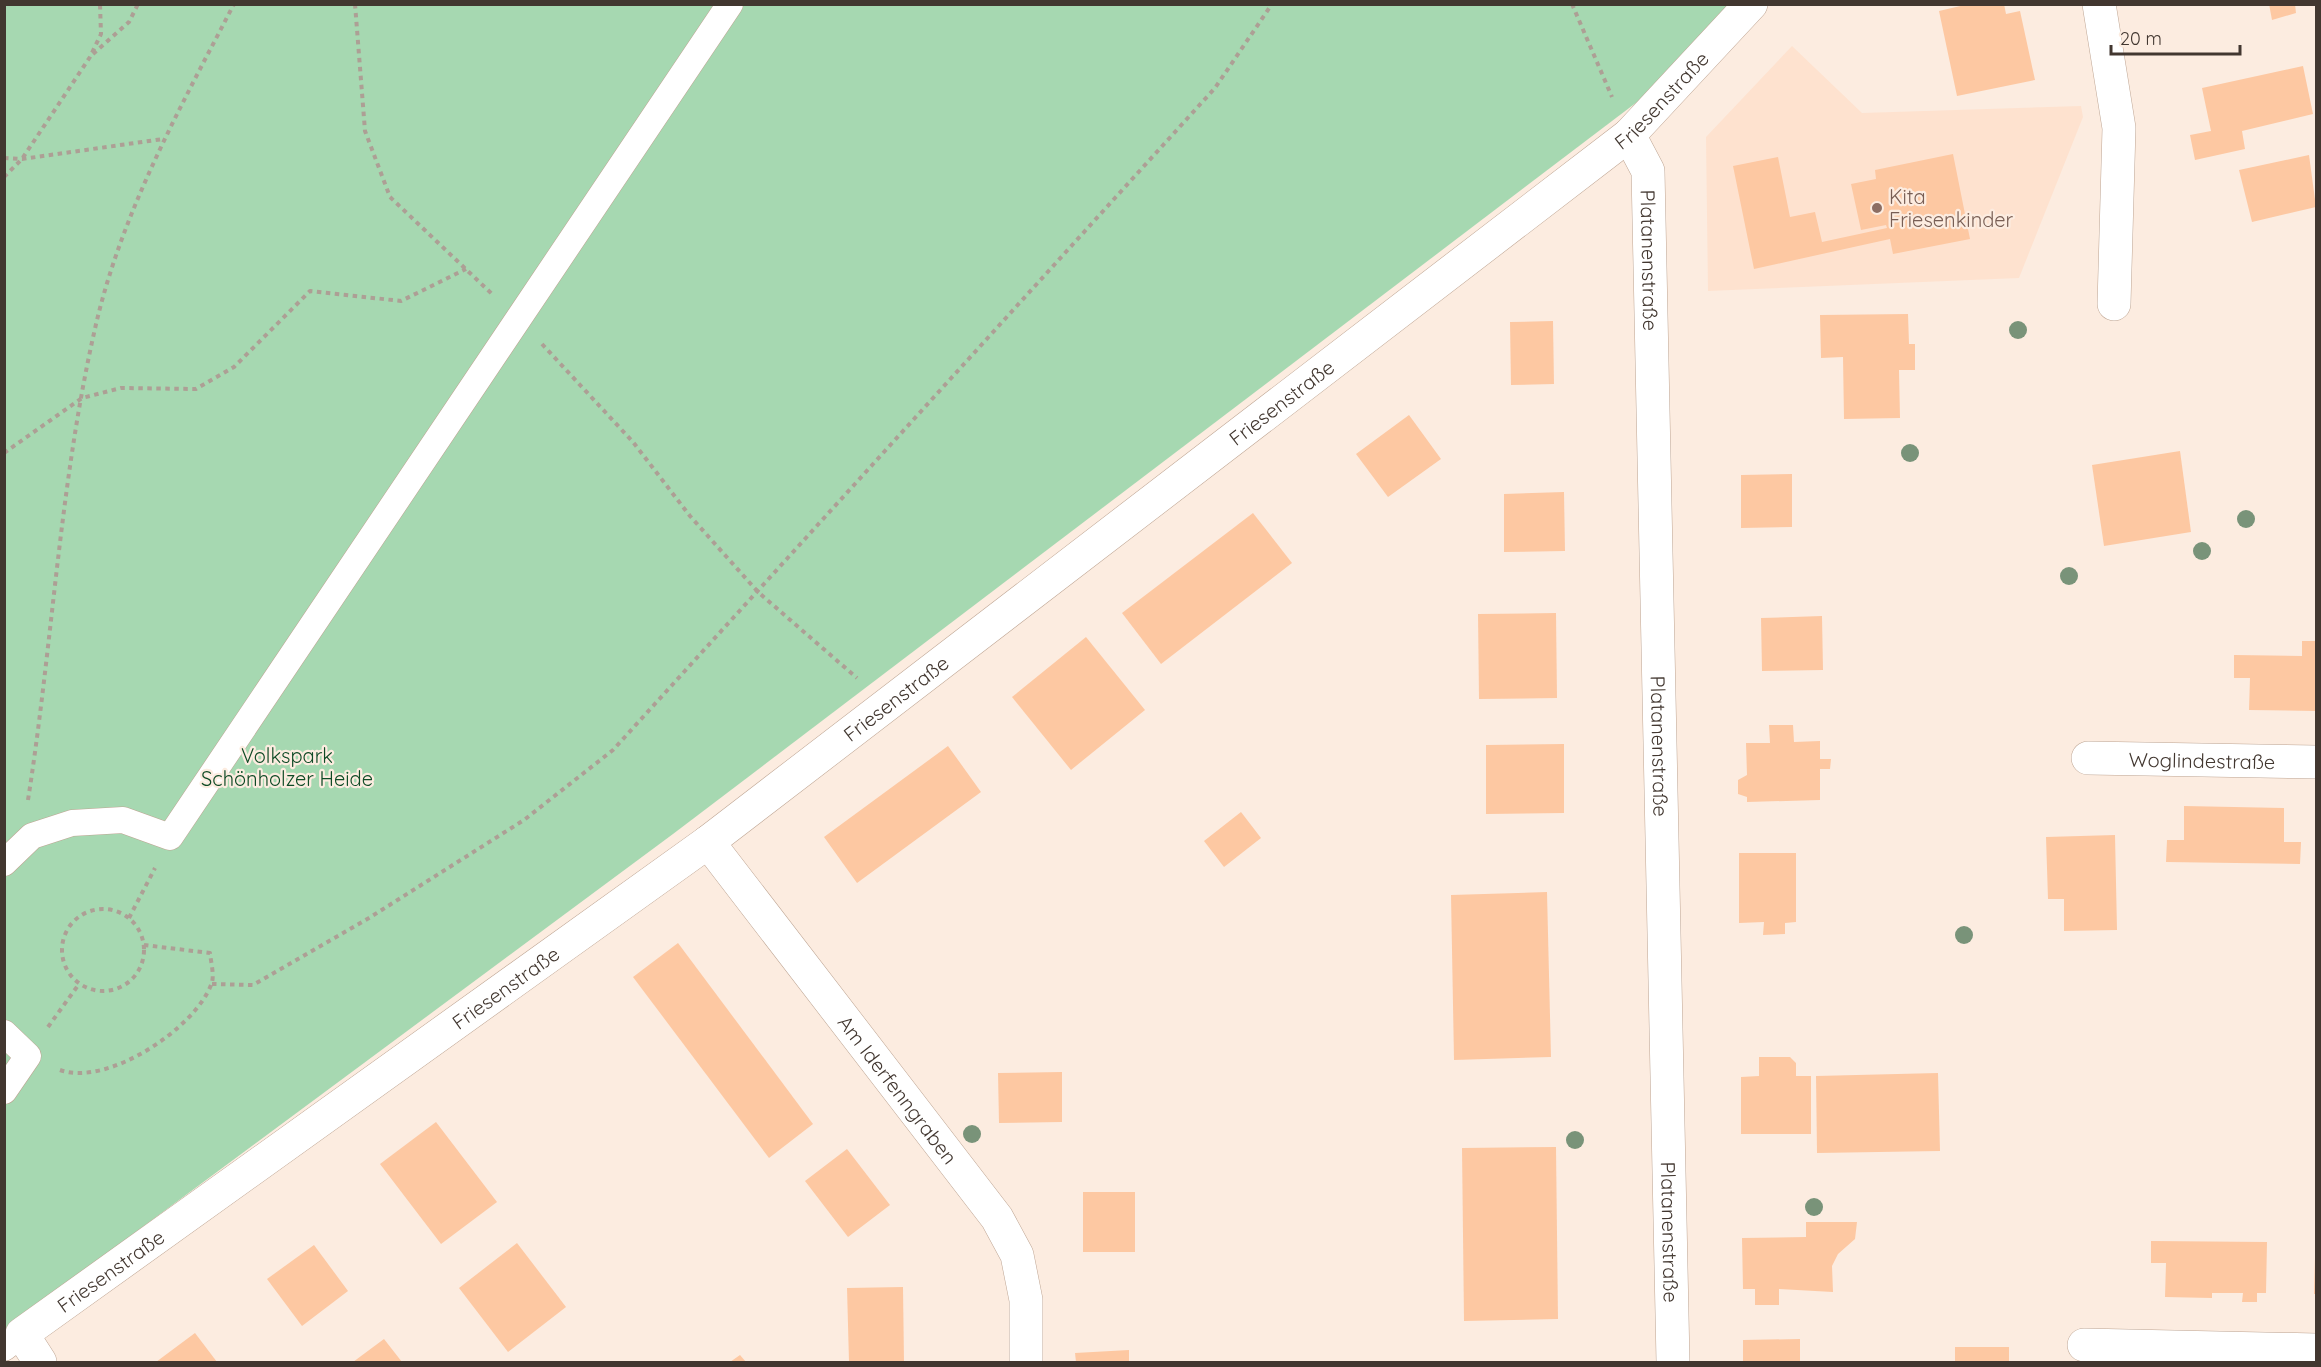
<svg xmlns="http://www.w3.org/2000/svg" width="2321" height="1367" viewBox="0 0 2321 1367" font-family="Quicksand,sans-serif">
	<rect width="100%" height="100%" fill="#fcece0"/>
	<!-- built -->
	<polygon fill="#fee2cf" points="1792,46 1862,113 2081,106 2083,117 2019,278 1708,291 1706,137"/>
	<!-- green -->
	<polygon fill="#a6d8b1" points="5,5 1729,5 1641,99 673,834 5,1329"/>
	<!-- building -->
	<g fill="#fdc8a2">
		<polygon points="1969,4 2004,4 2006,14 2020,11 2035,80 1957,96 1939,11"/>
		<polygon points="2269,4 2295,4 2296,13 2272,20"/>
		<polygon points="2303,66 2313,114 2242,131 2245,149 2195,160 2190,135 2211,131 2202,88"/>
		<polygon points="1953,154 1970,239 1893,254 1890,239 1754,269 1733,166 1778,157 1790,217 1815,212 1822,242 1887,228 1886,225 1861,230 1851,184 1876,179 1875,170"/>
		<polygon points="2309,155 2316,207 2252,222 2239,170"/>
		<polygon points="1908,314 1909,344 1915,344 1915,370 1899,370 1900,418 1844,419 1843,357 1821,358 1820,315"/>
		<polygon points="1553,321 1554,384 1511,385 1510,322"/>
		<polygon points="1409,415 1441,459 1388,497 1356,454"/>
		<polygon points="2180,451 2191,532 2104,546 2092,465"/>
		<polygon points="1792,474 1792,527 1741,528 1741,475"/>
		<polygon points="1564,492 1565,551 1504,552 1504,494"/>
		<polygon points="1253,513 1292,563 1161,664 1122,613"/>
		<polygon points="1556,613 1557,698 1479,699 1478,614"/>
		<polygon points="1822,616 1823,670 1762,671 1761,618"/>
		<polygon points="1086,637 1145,710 1071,770 1012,697"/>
		<polygon points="2302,641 2316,641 2316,711 2249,710 2250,678 2234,678 2234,655 2302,656"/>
		<polygon points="1769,725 1793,725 1794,742 1820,741 1820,759 1831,759 1830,769 1820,769 1820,800 1747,802 1747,797 1738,794 1738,780 1747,775 1746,743 1770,743"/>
		<polygon points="1564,744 1564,813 1486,814 1486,745"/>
		<polygon points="948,746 981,792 857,883 824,837"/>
		<polygon points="2184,806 2284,808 2284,842 2301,842 2300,864 2166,862 2167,840 2184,840"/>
		<polygon points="1241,812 1261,838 1224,867 1204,841"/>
		<polygon points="2115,835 2117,930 2064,931 2064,899 2048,899 2046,837"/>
		<polygon points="1739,853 1796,853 1796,922 1785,923 1785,934 1763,935 1764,922 1739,923"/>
		<polygon points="1547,892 1551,1057 1454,1060 1451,895"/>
		<polygon points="678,943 813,1124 769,1158 633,977"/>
		<polygon points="1759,1057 1790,1057 1796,1063 1796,1076 1811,1076 1811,1134 1741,1134 1741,1077 1759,1076"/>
		<polygon points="1062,1072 1062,1122 999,1123 998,1073"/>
		<polygon points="1938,1073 1940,1151 1817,1153 1816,1076"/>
		<polygon points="436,1122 497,1202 441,1244 380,1164"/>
		<polygon points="1556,1147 1558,1319 1464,1321 1462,1148"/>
		<polygon points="847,1149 890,1205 848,1237 805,1181"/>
		<rect x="1083" y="1192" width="52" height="60"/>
		<polygon points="1806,1222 1857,1222 1855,1239 1838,1254 1832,1266 1833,1292 1779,1289 1779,1305 1755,1305 1755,1289 1743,1289 1742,1238 1806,1237"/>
		<polygon points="2151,1241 2267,1242 2266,1293 2257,1293 2257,1302 2242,1302 2243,1293 2212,1293 2212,1298 2165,1297 2166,1263 2151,1263"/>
		<polygon points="517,1243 566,1307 508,1352 459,1288"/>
		<polygon points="314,1245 348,1291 302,1326 267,1279"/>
		<polygon points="2315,1257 2316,1257 2316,1294 2314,1294"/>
		<polygon points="903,1287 904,1362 849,1362 847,1288"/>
		<polygon points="195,1333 217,1362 156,1362"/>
		<polygon points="384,1339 402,1362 353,1362"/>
		<polygon points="1800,1339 1800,1362 1743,1362 1743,1340"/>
		<rect x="1955" y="1347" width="54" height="15"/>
		<polygon points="1129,1350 1129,1362 1076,1362 1075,1353"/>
		<polygon points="740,1355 746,1362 730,1362"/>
	</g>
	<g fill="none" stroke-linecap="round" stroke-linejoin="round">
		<!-- lane casing -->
		<g stroke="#bea593" stroke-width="27">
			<g id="lane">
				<polyline points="4,863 32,836 72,823 123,820 170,837 730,4"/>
				<polyline points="4,1033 28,1056 4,1091"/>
				<polyline points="4,1348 22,1334"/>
			</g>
		</g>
		<!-- street casing -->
		<g stroke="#bea593" stroke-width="34">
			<g id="street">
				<polyline points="2099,4 2119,128 2114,304"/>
				<path id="s1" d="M1629,135L1648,171L1673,1362"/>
				<path id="s2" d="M2088,758L2316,762"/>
				<path id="s3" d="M708,842L997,1218L1017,1255L1026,1300V1362"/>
				<polyline points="2084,1345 2316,1350"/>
				<path id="s4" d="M40,1362L22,1334L708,842L1629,135L1751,4"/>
			</g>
		</g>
		<!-- path -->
		<g stroke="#ad9f95" stroke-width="4" stroke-dasharray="4.5 4.5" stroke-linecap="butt">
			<polyline points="355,4 365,131 390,197 492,294"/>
			<polyline points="1572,4 1612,97"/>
			<polyline points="93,54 129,22 138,4"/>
			<polyline points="4,158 22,159 163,139"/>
			<polyline points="4,177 22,159 90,57 101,34 100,4"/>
			<polyline points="542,344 633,442 690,516 758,592 857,678"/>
			<polyline points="4,453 82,398 121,388 196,389 234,367 310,291 401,301 466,269"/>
			<path d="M28,800C53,641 60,477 97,320C124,208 181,106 234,4"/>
			<circle cx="103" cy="950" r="41"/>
			<polyline points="129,918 155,868"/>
			<polyline points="212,984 253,985 369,918 524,820 613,750 1215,88 1272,4"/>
			<polyline points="48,1027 79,984"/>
			<path d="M60,1070C107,1087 194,1029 211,985C215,977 211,963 210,953L144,945"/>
		</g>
		<!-- lane -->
		<use href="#lane" stroke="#fff" stroke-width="26"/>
		<!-- street -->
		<use href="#street" stroke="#fff" stroke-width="33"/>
	</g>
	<!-- trees -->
	<g fill="#799379">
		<circle cx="2018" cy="330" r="9"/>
		<circle cx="1910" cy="453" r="9"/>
		<circle cx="2246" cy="519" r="9"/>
		<circle cx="2202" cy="551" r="9"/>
		<circle cx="2069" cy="576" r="9"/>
		<circle cx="1964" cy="935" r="9"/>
		<circle cx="972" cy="1134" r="9"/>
		<circle cx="1575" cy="1140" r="9"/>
		<circle cx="1814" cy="1207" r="9"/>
	</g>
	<!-- markers -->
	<circle fill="#8d6e63" stroke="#fcece0" stroke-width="2" cx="1877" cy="208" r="6"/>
	<g text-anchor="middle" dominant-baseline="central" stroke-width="4.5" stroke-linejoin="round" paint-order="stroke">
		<!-- street labels -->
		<g font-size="20" fill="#423730" stroke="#fcece0">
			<text stroke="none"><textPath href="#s4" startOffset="2086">Friesenstraße</textPath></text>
			<text stroke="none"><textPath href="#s1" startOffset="130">Platanenstraße</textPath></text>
			<text stroke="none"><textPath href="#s4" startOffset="1600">Friesenstraße</textPath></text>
			<text stroke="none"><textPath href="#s4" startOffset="1114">Friesenstraße</textPath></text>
			<text stroke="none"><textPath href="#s1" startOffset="616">Platanenstraße</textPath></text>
			<text stroke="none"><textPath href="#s2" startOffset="114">Woglindestraße</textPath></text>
			<text stroke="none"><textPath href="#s4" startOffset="628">Friesenstraße</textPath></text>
			<text stroke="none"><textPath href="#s3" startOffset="312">Am Iderfenngraben</textPath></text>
			<text stroke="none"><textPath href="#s1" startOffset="1102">Platanenstraße</textPath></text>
			<text stroke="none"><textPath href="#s4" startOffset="142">Friesenstraße</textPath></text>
		</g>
		<!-- education labels -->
		<g font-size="20" fill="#785e54" stroke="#fcece0" text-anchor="start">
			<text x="1889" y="196">Kita<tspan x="1889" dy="23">Friesenkinder</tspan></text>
		</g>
		<!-- park labels -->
		<g font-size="20" fill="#0e4a25" stroke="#fcece0">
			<text x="287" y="755">Volkspark<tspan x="287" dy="23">Schönholzer Heide</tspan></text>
		</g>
	</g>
	<!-- border -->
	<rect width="2321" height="1367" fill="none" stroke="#423730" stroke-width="12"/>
	<!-- scale -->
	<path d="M2111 45v9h129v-9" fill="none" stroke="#423730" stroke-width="3"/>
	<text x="2120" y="45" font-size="18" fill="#423730" stroke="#fcece0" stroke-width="4.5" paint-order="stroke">20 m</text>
</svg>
